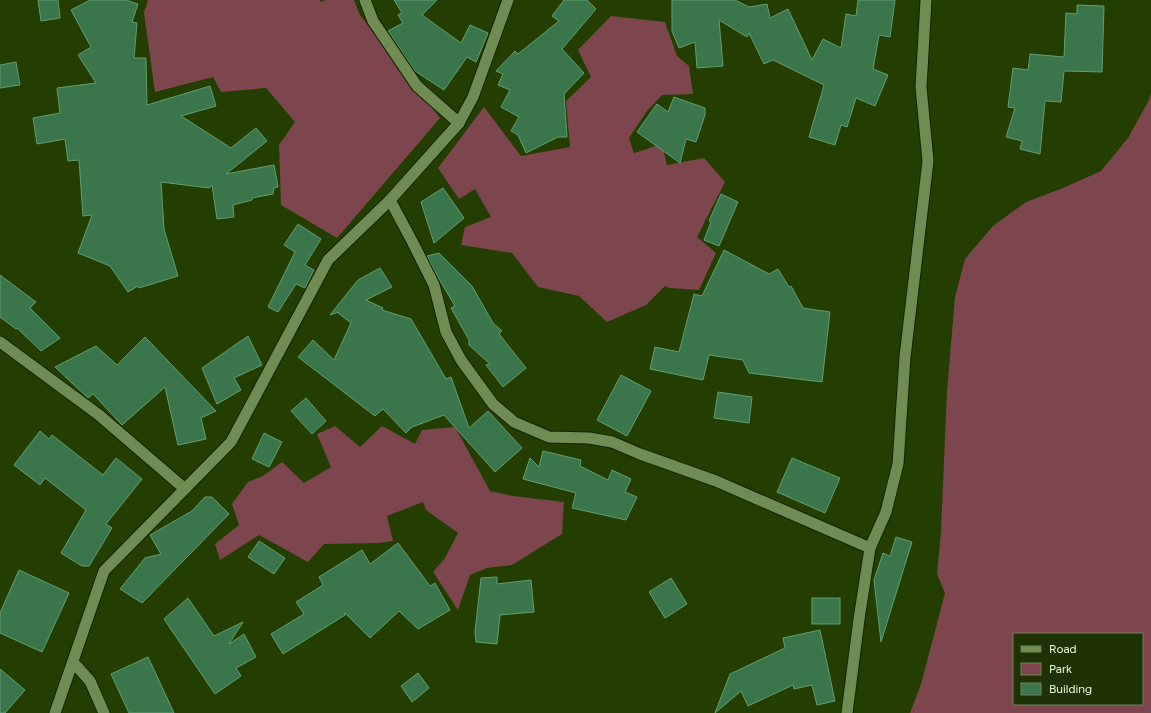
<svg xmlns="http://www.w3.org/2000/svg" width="1151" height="713" viewBox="0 0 1151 713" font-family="Figtree,sans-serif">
	<rect width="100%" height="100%" fill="#233e00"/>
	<!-- green -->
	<g fill="#7d454d" fill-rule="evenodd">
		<polygon points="148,0 320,0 320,2 325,0 354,0 360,15 440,118 337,238 281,205 279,145 295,122 266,88 221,92 213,77 155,92 144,13"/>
		<polygon points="611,16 665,22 677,56 689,66 693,94 662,95 647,111 629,138 634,153 662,144 667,165 704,158 725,182 697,237 716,253 699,290 670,288 665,286 646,305 607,322 579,296 538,287 512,253 461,245 465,227 491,217 475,189 459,199 438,168 484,107 521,156 570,147 566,101 591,77 578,50"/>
		<path d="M1151,93V713H910L921,684L945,593L937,574L941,532L947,391L955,297L965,259L993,226L1026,202L1063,188L1101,171L1128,138L1149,100ZM1014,634H1142V704H1014Z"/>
		<polygon points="335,426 360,447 382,426 415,444 422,430 455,427 490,491 513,496 564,502 562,534 512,565 487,568 470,575 458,610 433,572 445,558 458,533 426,510 423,502 387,516 393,541 378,543 324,544 308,562 259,535 220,560 215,544 239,525 232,504 248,482 263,476 282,462 304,483 331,467 317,434"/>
	</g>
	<!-- building -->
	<g fill="#3b754c" stroke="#639e72">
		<polygon points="38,0 58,0 60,18 41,21"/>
		<polygon points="90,0 126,0 138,4 132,22 137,23 134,58 146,58 147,105 210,86 216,106 181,116 231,148 256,128 267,141 226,174 274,165 278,187 274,188 273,194 252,198 252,200 233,205 234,217 217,219 212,185 209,188 161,182 164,229 178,276 139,288 138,286 128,292 110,266 78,253 92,215 83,216 79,160 68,161 65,139 37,144 33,118 60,113 57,88 96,83 78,55 91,47 71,10"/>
		<polygon points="394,0 437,0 422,15 461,43 470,25 488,33 476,62 467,57 444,90 415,71 388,31 403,23 398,15 402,13"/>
		<polygon points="564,0 587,0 596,9 562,49 584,73 564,94 567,137 558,137 526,153 518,135 511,131 519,117 501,107 510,90 498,85 503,74 496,71 515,51 518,54 559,21 552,16"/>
		<polygon points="672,0 735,0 749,7 767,4 770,18 788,9 812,60 823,39 841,48 846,14 856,16 858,0 895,0 890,37 879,35 873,69 888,75 875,106 856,98 847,127 841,125 835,145 809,137 824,85 773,60 764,64 749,33 747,37 719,20 723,66 697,68 695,42 679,48 672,31"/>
		<polygon points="1077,5 1104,6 1102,72 1064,71 1061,102 1045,101 1040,154 1020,149 1022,141 1006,137 1015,108 1008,107 1013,68 1028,70 1030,54 1064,57 1066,13 1077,14"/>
		<polygon points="16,62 20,85 0,88 0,65"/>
		<polygon points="674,97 705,108 705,115 696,142 686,139 680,163 637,132 657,104 668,112"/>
		<polygon points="443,188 464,218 434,243 421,202"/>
		<polygon points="721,194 738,202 719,246 704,240 711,222 709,221"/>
		<polygon points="298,224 321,239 305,265 314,270 305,288 296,284 278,312 268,307 295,252 284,245"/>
		<polygon points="724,250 769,274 778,269 789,287 791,286 803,308 830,312 822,382 749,373 743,360 709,355 703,380 650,369 655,347 679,352 694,294 702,296"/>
		<polygon points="439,253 472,286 493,323 502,331 499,334 526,368 503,387 486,365 490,364 469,345 469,340 451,308 455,306 439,279 427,256"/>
		<polygon points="380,268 392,287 366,300 383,308 382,310 411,319 446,379 451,377 469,428 488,411 522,448 495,472 444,415 412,427 406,433 383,409 375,416 298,357 313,340 334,360 351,323 338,313 339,312 330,315 358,280"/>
		<polygon points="0,275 36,302 30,308 60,338 41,351 17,328 16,329 0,317"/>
		<polygon points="248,336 262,365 234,378 241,390 217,404 202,368"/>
		<polygon points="145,337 216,411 201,418 206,439 178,445 165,387 122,425 93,394 88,398 55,367 96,346 117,365"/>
		<polygon points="621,375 651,391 627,436 597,420"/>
		<polygon points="718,392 752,397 749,423 714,418"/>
		<polygon points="306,398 326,421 312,434 291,411"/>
		<polygon points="40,431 49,439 52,435 103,475 116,458 142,479 106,524 112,528 89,566 82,566 61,553 86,510 45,478 40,485 14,465"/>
		<polygon points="264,433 282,442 269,467 252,459"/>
		<polygon points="543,451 581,460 580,466 608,480 612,470 631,479 625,492 637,497 626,520 572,508 576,493 523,479 530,458 539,467"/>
		<polygon points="792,458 840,478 825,513 777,492"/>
		<polygon points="205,497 212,497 229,514 142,603 120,589 145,558 161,554 150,535 192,511"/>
		<polygon points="896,537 912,542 881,642 874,580 883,553 890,556"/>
		<polygon points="259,541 285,558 274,574 248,557"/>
		<polygon points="398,543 430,586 435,583 450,610 418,629 399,611 370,638 345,613 345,615 283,654 271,634 304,614 296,602 323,585 319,577 362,550 370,564"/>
		<polygon points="19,570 69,593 42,652 0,633 0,613"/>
		<polygon points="497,577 497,584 531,580 534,612 500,615 497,644 476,642 475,632 481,578"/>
		<polygon points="671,578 687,604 665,618 649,592"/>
		<polygon points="188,598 214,636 243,622 229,644 244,634 256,657 236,668 241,676 215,694 164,619"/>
		<rect x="812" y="598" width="28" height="26"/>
		<polygon points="820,630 835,701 817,705 812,685 794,689 793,685 748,706 741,691 715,713 730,674 785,648 783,638"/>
		<polygon points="148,657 174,713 129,713 111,674"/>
		<polygon points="0,669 25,690 5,713 0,713"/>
		<polygon points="418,673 429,688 412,702 401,686"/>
	</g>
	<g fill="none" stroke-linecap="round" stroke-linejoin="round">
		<!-- minor casing -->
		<g stroke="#132204" stroke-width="13">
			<g id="minor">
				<polyline points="365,0 373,21 417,86 459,123"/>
				<polyline points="390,200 413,243 434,285 446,332 461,360 493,404 514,422 549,437 589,438 612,442 640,454 716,481 870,548"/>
				<polyline points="0,342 99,415 185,489"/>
				<polyline points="73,662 90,681 104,713"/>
				<polyline points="55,713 104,571 231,442 328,260 390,200 459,123 473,97 508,0"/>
				<polyline points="847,713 859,619 870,548 886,512 898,464 905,357 928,161 921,87 926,0"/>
			</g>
		</g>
		<!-- minor -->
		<use href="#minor" stroke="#6f8d53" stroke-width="11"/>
	</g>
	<!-- legend -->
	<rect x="1013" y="633" width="130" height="72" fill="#1e3205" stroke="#6f825b"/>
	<rect x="1021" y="646" width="20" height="6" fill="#6f8d53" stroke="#6f825b"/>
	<text x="1049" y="653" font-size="12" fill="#e8fadb">Road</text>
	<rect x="1021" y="663" width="20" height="12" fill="#7d454d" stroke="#6f825b"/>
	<text x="1049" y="673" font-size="12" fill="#e8fadb">Park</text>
	<rect x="1021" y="683" width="20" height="12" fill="#3b754c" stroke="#6f825b"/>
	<text x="1049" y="693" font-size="12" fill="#e8fadb">Building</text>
</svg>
